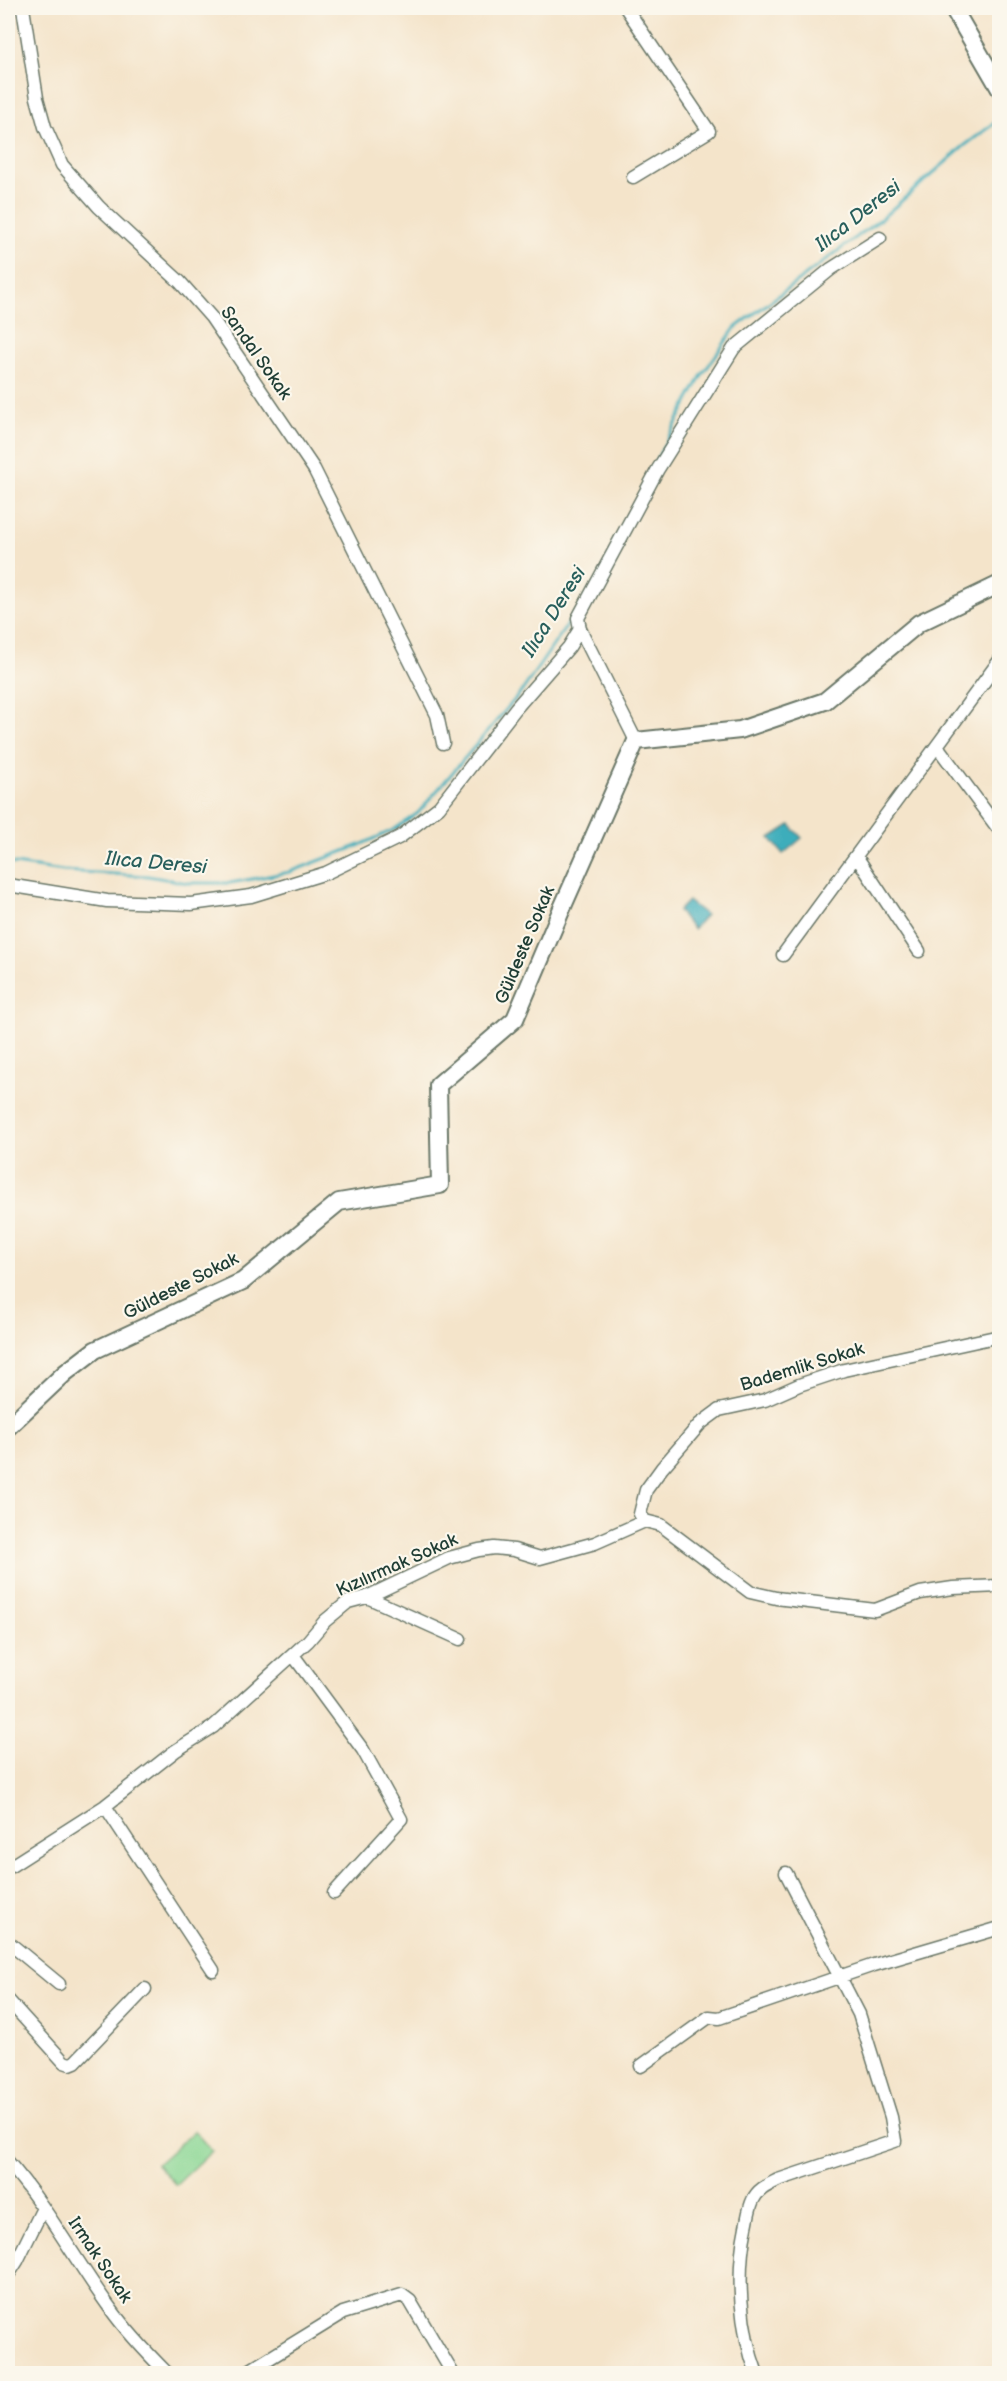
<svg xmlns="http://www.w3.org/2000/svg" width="1007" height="2381" viewBox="0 0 1007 2381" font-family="'Balsamiq Sans',sans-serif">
<rect width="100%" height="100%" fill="#fbf7ec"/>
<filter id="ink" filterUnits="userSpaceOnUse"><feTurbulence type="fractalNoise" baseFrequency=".0167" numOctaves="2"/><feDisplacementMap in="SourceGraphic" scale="12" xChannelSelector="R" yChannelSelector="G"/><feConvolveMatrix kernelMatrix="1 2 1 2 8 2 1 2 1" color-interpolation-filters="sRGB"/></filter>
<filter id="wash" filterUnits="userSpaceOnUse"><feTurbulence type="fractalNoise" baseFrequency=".008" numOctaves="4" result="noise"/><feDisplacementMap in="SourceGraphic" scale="24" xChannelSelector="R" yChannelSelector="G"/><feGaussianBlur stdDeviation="1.35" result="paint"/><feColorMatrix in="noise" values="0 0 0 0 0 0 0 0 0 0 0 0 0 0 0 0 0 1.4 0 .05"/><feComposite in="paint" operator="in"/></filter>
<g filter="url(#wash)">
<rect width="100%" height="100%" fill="#f4e4ca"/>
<!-- green -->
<path fill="#89d693" stroke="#548a64" stroke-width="1.5" d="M194,2131L212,2151L176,2185L157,2164Z"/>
<!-- water -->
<path fill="#3eadbb" stroke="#2e7578" stroke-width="1.5" d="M790,825L802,838L783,854L770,838Z
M688,901L706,915L693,929L678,911Z"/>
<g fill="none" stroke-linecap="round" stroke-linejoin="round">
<!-- stream -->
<path stroke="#3eadbb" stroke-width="3" d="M656,461L702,375L735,328L882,218L964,146L996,122
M8,863L63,871L148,876L188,883H230L290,872L360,845L395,829L418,813L522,691L574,615"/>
</g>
</g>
<g filter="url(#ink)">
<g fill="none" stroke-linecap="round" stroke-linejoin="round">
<!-- street casing -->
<g stroke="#6a7768" stroke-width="15">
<path id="street" d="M23,8L37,98L45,127L62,165L99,207L180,282L211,317L314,469L437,715L443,743
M626,8L709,131L633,177
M580,629L636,741
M937,746L997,827
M856,856L919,951
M8,885L107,901L191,904L251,896L326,873L400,837L439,807L516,708L569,647L580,629L578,618L658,469L734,348L831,269L880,238
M783,955L1000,660
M645,1521L640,1514L646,1490L662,1468L700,1424L719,1410L765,1400L799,1385L844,1370L1000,1336
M367,1597L460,1639
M293,1655L363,1750L401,1819L334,1893
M105,1806L213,1970
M8,1868L105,1806L175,1751L213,1727L308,1641L325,1621L348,1602L367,1597L449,1558L479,1550L494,1548L514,1550L540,1558L595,1543L645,1521L661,1525L750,1592L776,1598L875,1610L920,1593L953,1588L1000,1586
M8,1942L59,1984
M8,2000L64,2062L70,2064L75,2062L145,1989
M641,2066L709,2017L719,2018L874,1965L1000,1928
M8,2162C47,2207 75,2260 110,2308C127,2332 147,2353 168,2374
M8,2275L17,2261L43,2208
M244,2374L343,2313L402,2295L410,2301L453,2374
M757,2374C740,2329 736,2274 746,2227C748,2218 749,2208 753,2200C758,2189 768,2185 778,2180L895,2141L891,2117L859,2014L786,1873"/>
</g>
<!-- secondary casing -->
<g stroke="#6a7768" stroke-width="20">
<path id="secondary" d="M953,8L1000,89
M8,1427L65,1373L95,1350L243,1281L339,1202L440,1185L438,1085L515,1019L563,906L636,741L740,730L825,701L919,623L1000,584"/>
</g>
<!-- street -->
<use href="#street" stroke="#fff" stroke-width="12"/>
<!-- secondary -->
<use href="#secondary" stroke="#fff" stroke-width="16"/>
</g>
</g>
<g text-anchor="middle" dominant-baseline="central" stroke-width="4.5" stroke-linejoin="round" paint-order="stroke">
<!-- street labels -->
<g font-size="18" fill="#1f3d34" stroke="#fbf7ec">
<text transform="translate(256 353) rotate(55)">Sandal Sokak</text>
<text transform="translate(525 945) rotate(-67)">Güldeste Sokak</text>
<text transform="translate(181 1286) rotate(-27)">Güldeste Sokak</text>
<text transform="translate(802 1367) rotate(-17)">Bademlik Sokak</text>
<text transform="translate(397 1565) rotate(-24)">Kızılırmak Sokak</text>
<text transform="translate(100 2260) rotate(56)">Irmak Sokak</text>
</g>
<!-- water labels -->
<g font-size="20" font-style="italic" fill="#285f5c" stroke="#fbf7ec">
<text transform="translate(858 216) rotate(-38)">Ilıca Deresi</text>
<text transform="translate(554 612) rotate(-58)">Ilıca Deresi</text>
<text transform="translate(156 863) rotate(5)">Ilıca Deresi</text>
</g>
</g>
<!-- margin -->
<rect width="1007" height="2381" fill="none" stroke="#fbf7ec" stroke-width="30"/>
</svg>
